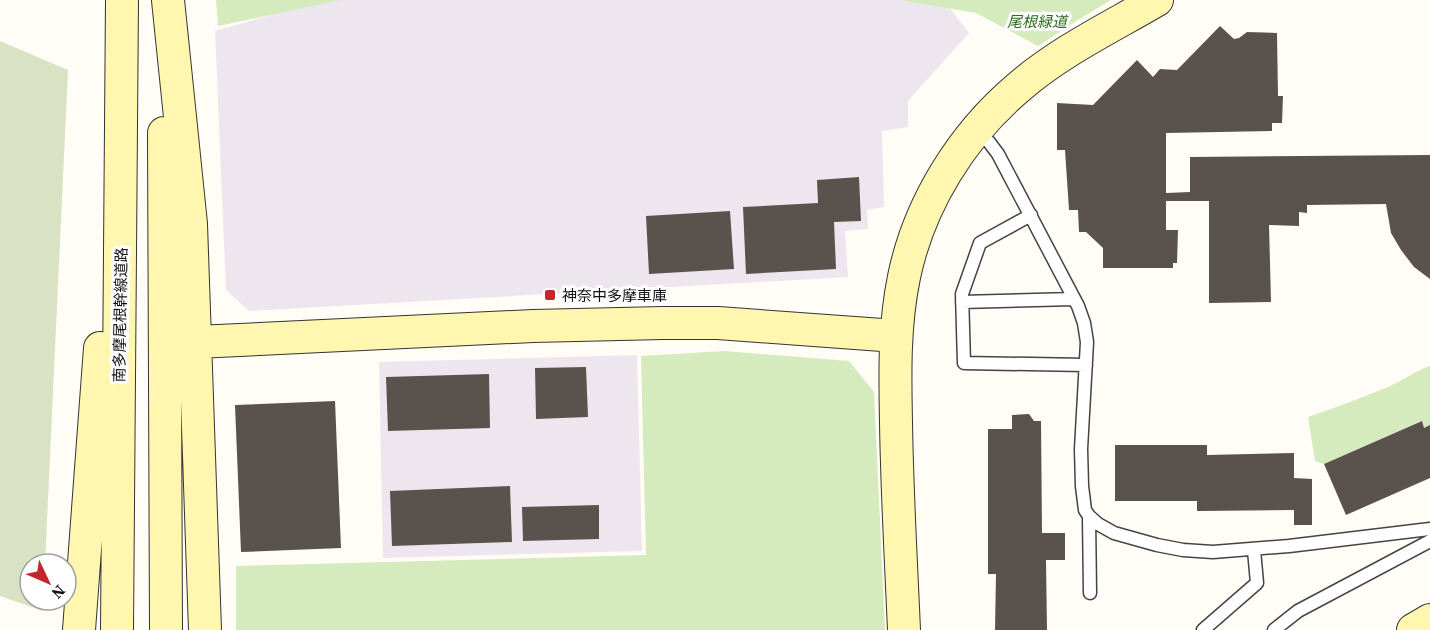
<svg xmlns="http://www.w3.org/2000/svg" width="1430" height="630" viewBox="0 0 1430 630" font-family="'Source Serif 4','Noto Sans JP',serif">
<rect width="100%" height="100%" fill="#fffdf5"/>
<!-- industrial -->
<path fill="#eee6ef" d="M323,0H940L944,1L969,33L908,101V127L882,131L884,207L867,210L868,229L845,231L848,277L249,311L226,290L215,31Z
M637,355L642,551L383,558L379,362Z"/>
<!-- green -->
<path fill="#d5ebbd" d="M216,0H341L218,26Z
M900,0H1111L1078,20L1038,46L976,13Z
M724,351L849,361L874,392L885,630H236V566L646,555L641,356Z
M1430,366V425L1424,428L1421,421L1324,464L1315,461L1308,417C1335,408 1361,398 1388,387C1402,381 1415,371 1430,366Z"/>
<!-- cemetery -->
<path fill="#d9e3c4" d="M0,41L68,70L45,564H30V600H43V611L0,596Z"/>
<!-- building -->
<path fill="#5a524d" d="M1220,26L1234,39L1239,38L1247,32L1277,33L1278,96H1283L1282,123H1272V131L1166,133V193L1190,192V157L1430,155V279L1414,267L1401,250L1391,233L1386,204L1307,205V213L1299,212V226L1269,225L1271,302L1209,303V201H1166V230H1178L1177,263H1173V268H1103V248L1086,232H1079L1078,210H1069L1065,150H1057V103L1093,105L1137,60L1153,77L1160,69L1177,70Z
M859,177L861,221L834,222L836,269L746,274L743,207L818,203L817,180Z
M730,211L734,269L649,274L646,216Z
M586,367L588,417L536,419L535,368Z
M489,374L490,428L388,431L386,377Z
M335,401L341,548L241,552L235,405Z
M1029,414L1034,421H1041L1042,533H1065V560H1046L1047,630H995L996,574H988V429H1012V415Z
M1422,421L1424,428L1430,425V478L1346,515L1324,464Z
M1115,445H1207V455L1294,453V478L1312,479V525H1294V510L1197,511V501H1115Z
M510,486L512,542L392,546L390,491Z
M599,505V539L523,541L522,507Z"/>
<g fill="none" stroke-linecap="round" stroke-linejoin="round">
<!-- lane casing -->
<g stroke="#444" stroke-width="15">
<path id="lane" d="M976,131L989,142L998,154L1078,306L1084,323L1087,342L1081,449L1082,486L1085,510L1089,516L1098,524L1114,533L1157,545L1183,550L1213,552L1289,546L1430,529
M1031,215L980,243L962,294L964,363L1086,365
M962,302L1074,299
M1089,516L1090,593
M1203,630L1257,583L1254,550
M1274,630L1298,611L1430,541"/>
</g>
<!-- secondary casing -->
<g stroke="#333" stroke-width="34">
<path id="secondary" d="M168,0L191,224L205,630
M164,133L166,630
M196,342L533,326L663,323H718L896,336
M79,630L100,348
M117,630L122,0
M904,630C901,561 897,491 896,422C895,374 894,325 904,277C919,204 962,135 1019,87C1059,52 1111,27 1157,0
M1413,630L1430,620"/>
</g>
<!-- lane -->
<use href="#lane" stroke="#fff" stroke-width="12"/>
<!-- secondary -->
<use href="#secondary" stroke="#fff6b0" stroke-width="32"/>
</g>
<!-- markers -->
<rect fill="#c4262e" stroke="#fff" stroke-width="2" x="544" y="289" width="12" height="12" rx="3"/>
<g text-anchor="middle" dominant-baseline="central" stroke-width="6" stroke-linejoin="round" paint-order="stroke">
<!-- park labels -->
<g font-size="15" font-style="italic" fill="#2f6b1f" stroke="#fff">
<text x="1037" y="21">尾根緑道</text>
</g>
<!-- poi labels -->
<g font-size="15" fill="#111" stroke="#fff" text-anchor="start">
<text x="562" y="295">神奈中多摩車庫</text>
</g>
<!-- street labels -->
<g font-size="15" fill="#111" stroke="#fff">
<text transform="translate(120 315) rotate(-89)">南多摩尾根幹線道路</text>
</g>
</g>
<!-- north arrow -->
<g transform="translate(48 582) rotate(134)"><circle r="28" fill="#ffffff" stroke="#a0a0a0" stroke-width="1.5"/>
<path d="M0-4.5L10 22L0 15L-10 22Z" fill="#c4262e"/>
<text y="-9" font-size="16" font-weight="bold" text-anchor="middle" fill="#111111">N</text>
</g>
</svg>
